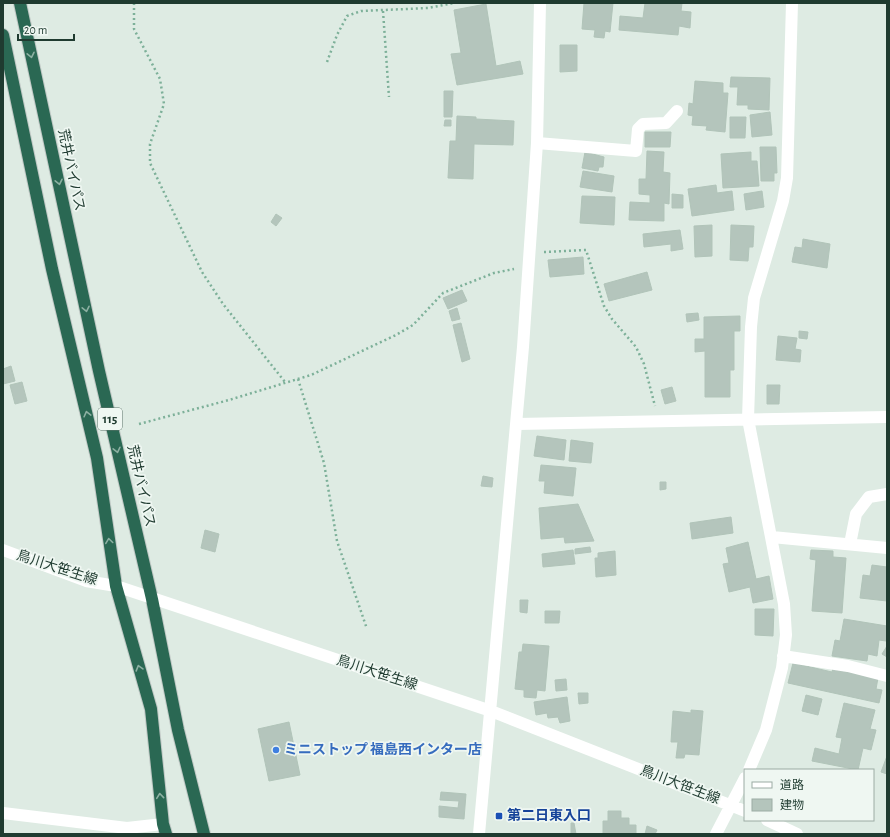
<svg xmlns="http://www.w3.org/2000/svg" width="890" height="837" viewBox="0 0 890 837" font-family="'Alegreya Sans','Noto Sans JP',sans-serif">
<rect width="100%" height="100%" fill="#deebe3"/>
<!-- building -->
<path fill="#b4c5bc" stroke="#b1c4b9" d="M584,3H613L610,32L605,31L604,38L594,37L595,30L582,29Z
M645,3H682L681,11L691,12L690,28L679,26L678,35L619,30L620,16L643,18Z
M486,4L496,66L520,61L523,74L457,85L451,54L461,53L454,10Z
M560,45H577V71L560,72Z
M731,77L770,78L769,110L748,109V105H737L738,87H730Z
M695,81L723,83V93H728L725,132L706,130L707,126L692,125L693,116L688,115L689,103L693,104Z
M444,91H453L452,117H444Z
M770,112L772,135L752,137L750,115Z
M457,116L476,117V119L514,121L513,145L474,144L473,179L448,178L450,141H456Z
M730,117H746L745,138H730Z
M445,120H451V126H444Z
M645,132H671L670,147H645Z
M760,147H776L777,173H774V181H761Z
M647,151L664,152L663,172L670,173L669,204L664,203V221L629,220L630,202L650,203V195L639,194V179H646Z
M585,152L604,157L603,167H599L598,171L582,168Z
M751,152V161H757L759,186L723,188L721,154Z
M583,171L614,176L612,192L580,187Z
M716,185L717,193L732,191L734,210L692,216L688,189Z
M762,191L764,207L746,210L744,194Z
M672,194L683,195V208H672Z
M582,196L615,197L614,225L580,223Z
M276,214L282,218L276,226L271,222Z
M712,225V256L695,257L694,226Z
M731,225L754,226L753,247H749L748,261L730,260Z
M680,230L683,249L671,251V244L644,247L643,234Z
M803,239L830,244L827,268L792,262L795,247L802,248Z
M583,257L584,274L550,277L548,260Z
M647,272L652,290L609,301L604,284Z
M462,290L467,301L448,309L443,298Z
M457,308L460,319L452,321L449,311Z
M698,313L699,320L687,322L686,314Z
M740,316V331H734V370H730V397H705V351L695,352V339H704V317Z
M461,323L470,359L462,362L453,325Z
M799,331L808,332L807,339L799,338Z
M778,336L797,338L795,349L801,350L800,362L776,360Z
M11,366L15,381L3,384V369Z
M22,382L27,401L15,404L10,385Z
M767,385H780L779,404H767Z
M672,387L676,401L665,404L661,390Z
M537,436L566,440L564,460L534,456Z
M571,440L593,443L591,463L569,461Z
M541,465L576,468L573,496L544,493L545,481H539Z
M483,476L493,478L492,487L481,486Z
M660,482H666V489L660,490Z
M578,504L594,541L565,543L564,537L541,539L539,508Z
M731,517L733,533L692,539L690,523Z
M205,530L219,534L215,552L201,548Z
M748,542L756,579L769,576L773,599L753,603L750,587L729,592L723,564L729,563L726,548Z
M590,547L591,552L575,554V549Z
M573,550L575,564L543,567L542,554Z
M811,550L833,551V557L846,558L842,613L812,611L816,560L810,559Z
M615,551L616,575L596,577L595,558H598V553Z
M872,565L887,567V601L860,598L863,575L870,576Z
M520,600H528L527,613L520,612Z
M755,609H774L773,636L755,635Z
M545,611H560L559,623H545Z
M844,619L887,626L886,641L879,640L877,656L868,654L867,661L832,656L835,640L840,641Z
M523,644L549,646L545,691L537,690L536,698L524,697V690L515,689L519,652H522Z
M887,646V657L882,654Z
M793,663L832,672L833,668L878,678L876,689L882,690L879,703L788,683Z
M566,679L567,690L556,691L555,680Z
M578,693H588V703L579,704Z
M806,695L822,699L818,715L802,711Z
M567,697L570,721L560,723L558,717L548,718L547,713L536,715L534,702Z
M844,703L875,710L870,729L876,730L871,750L863,748L858,770L812,761L815,748L839,754L842,738L836,737Z
M691,710L703,711L699,755L685,754L684,758H676L678,742H671L673,711L691,713Z
M289,722L300,775L269,781L258,729Z
M887,756V774L881,772Z
M441,792L466,794L464,819L439,817V806L458,808L459,801L440,800Z
M608,811H621V818H629V825H636V834H603V821H608Z
M571,823H574L576,834H571Z
M647,826L657,830L655,834H645Z"/>
<g fill="none" stroke-linecap="round" stroke-linejoin="round">
<!-- highway casing -->
<g stroke="#c0c8c5" stroke-width="14">
<path id="highway" d="M20,3L99,371L152,599L178,730L204,834
M3,35L52,269L97,458L116,586L151,709L163,824L166,834"/>
</g>
<!-- path -->
<path stroke="#7db099" stroke-width="2.5" stroke-dasharray="2 3" stroke-linecap="butt" d="M134,3V29L160,79L164,104L150,144V163L202,272L223,304L285,382
M383,11L389,97
M327,62L337,35L347,16L361,11L428,8L454,3
M544,252L586,250L604,306L612,319L636,347L644,364L655,406
M298,379L324,463L337,541L367,629
M139,424L229,400L311,375L396,335L413,325L443,293L494,273L514,269"/>
<!-- minor -->
<path stroke="#fff" stroke-width="12" d="M537,143L636,151L638,129L643,124L666,123L677,111
M517,424L887,417
M772,537L887,548
M850,544L856,514L869,497L887,494
M3,550L86,581L116,586L491,711L745,811
M783,656L848,666L887,676
M749,770L766,730L782,668L786,635L784,604L748,419L751,327L754,298L783,201L787,178L792,3
M3,813L127,828L163,824
M767,820L797,834
M479,834L523,347L537,143L540,3
M716,834L745,778"/>
<!-- highway -->
<use href="#highway" stroke="#2a6853" stroke-width="12"/>
</g>
<!-- one-way arrows -->
<defs><path id="oneway-chevron" d="M-2-3.5L2.5 0L-2 3.5" fill="none" stroke-width="1.6" stroke-linecap="round" stroke-linejoin="round"/></defs>
<g stroke="#8cb0a2">
<use href="#oneway-chevron" transform="translate(31 55) rotate(78)"/>
<use href="#oneway-chevron" transform="translate(59 182) rotate(78)"/>
<use href="#oneway-chevron" transform="translate(86 309) rotate(78)"/>
<use href="#oneway-chevron" transform="translate(87 414) rotate(-104)"/>
<use href="#oneway-chevron" transform="translate(117 450) rotate(77)"/>
<use href="#oneway-chevron" transform="translate(109 541) rotate(-98)"/>
<use href="#oneway-chevron" transform="translate(139 668) rotate(-106)"/>
<use href="#oneway-chevron" transform="translate(160 796) rotate(-96)"/>
</g>
<!-- markers -->
<circle fill="#3f7fe0" stroke="#eff7f2" stroke-width="1.5" cx="276" cy="750" r="4"/>
<rect fill="#1a4fb4" stroke="#eff7f2" stroke-width="1.5" x="495" y="812" width="8" height="8" rx="2"/>
<g text-anchor="middle" dominant-baseline="central" stroke-width="3.5" stroke-linejoin="round" paint-order="stroke">
<!-- shield labels -->
<rect fill="#eff7f2" stroke="#5d736a" stroke-width="1" x="98" y="408" width="24" height="22" rx="3"/>
<g font-size="13" font-weight="bold" fill="#1f3b30">
<text x="110" y="419">115</text>
</g>
<!-- street labels -->
<g font-size="14" fill="#1f3b30" stroke="#eff7f2">
<text transform="translate(71 170) rotate(78)">荒井バイパス</text>
<text transform="translate(141 486) rotate(77)">荒井バイパス</text>
<text transform="translate(57 568) rotate(18)">鳥川大笹生線</text>
<text transform="translate(377 673) rotate(18)">鳥川大笹生線</text>
<text transform="translate(680 785) rotate(21)">鳥川大笹生線</text>
</g>
<!-- shop labels -->
<g font-size="14" font-weight="bold" fill="#366cbe" stroke="#eff7f2" text-anchor="start">
<text x="284" y="750">ミニストップ 福島西インター店</text>
</g>
<!-- transit labels -->
<g font-size="14" font-weight="bold" fill="#164399" stroke="#eff7f2" text-anchor="start">
<text x="507" y="816">第二日東入口</text>
</g>
</g>
<!-- border -->
<rect width="890" height="837" fill="none" stroke="#1f3b30" stroke-width="8"/>
<!-- legend -->
<rect x="744" y="769" width="130" height="52" fill="#eff7f2" stroke="#9caca4"/>
<rect x="752" y="782" width="20" height="6" fill="#ffffff" stroke="#9caca4"/>
<text x="780" y="789" font-size="12" fill="#1f3b30">道路</text>
<rect x="752" y="799" width="20" height="12" fill="#b4c5bc" stroke="#9caca4"/>
<text x="780" y="809" font-size="12" fill="#1f3b30">建物</text>
<!-- scale -->
<path d="M18 34v6h56v-6" fill="none" stroke="#1f3b30" stroke-width="2"/>
<text x="24" y="34" font-size="12" fill="#1f3b30" stroke="#eff7f2" stroke-width="3" paint-order="stroke">20 m</text>
</svg>
